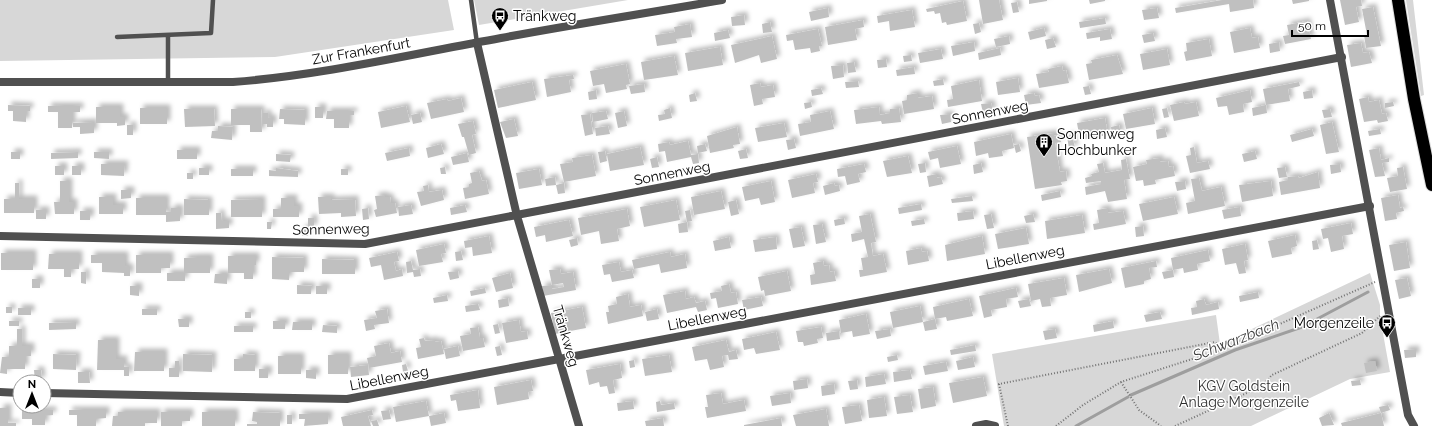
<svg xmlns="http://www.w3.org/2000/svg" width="1432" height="426" viewBox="0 0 1432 426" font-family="Raleway,sans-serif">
<defs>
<filter id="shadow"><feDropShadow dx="3.5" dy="-3.5" stdDeviation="2" flood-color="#0004"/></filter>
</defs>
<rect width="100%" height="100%" fill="#fff"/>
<!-- green -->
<path fill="#d7d7d7" d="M0,0H448L454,30L275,57L0,61Z
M474,0H628L479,25Z
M1406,0H1413L1424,95L1421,96Z
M1370,273L1380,305V317L1390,372L1350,379L1251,426H1004L992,354L1216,315L1220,344Z"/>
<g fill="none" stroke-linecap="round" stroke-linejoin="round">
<!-- stream -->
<path stroke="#9e9e9e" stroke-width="3" d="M1131,395L1235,350L1302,327L1368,292
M1076,426L1128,397"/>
</g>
<!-- building -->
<path fill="#c0c0c0" filter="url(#shadow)" d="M979,0H999L1003,20L983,24Z
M1029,0H1047V1L1029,4Z
M1089,0H1105V1L1090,4Z
M1222,0H1253L1254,8L1230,12L1229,4L1176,13L1175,8Z
M1292,0H1309V1L1293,4Z
M1340,0H1361L1362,6L1356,7L1359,22L1345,25Z
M963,1L967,21L947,25L946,22L942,23L940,13L935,14L934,11L927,12L926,9Z
M1017,2L1019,12L1013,13L1011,3Z
M1373,7L1381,46L1366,48L1364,35H1367L1362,9Z
M828,8L829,17L811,21L809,12Z
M1157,8L1159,18L1144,20L1142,10Z
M912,10L915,27L890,31L889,21L878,23L877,16Z
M744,15L745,25L732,26L731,17Z
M1105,18L1106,24L1080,28L1079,22Z
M863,20L864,27L855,29L857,40L828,45L825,27Z
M1307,21L1311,39L1285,44L1283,36L1289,35L1287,25Z
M770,22L772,32L763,33L762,24Z
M979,23L981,32L975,34L973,24Z
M690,24L692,37L676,39L677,43L657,46L655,35L675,32L674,27Z
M1044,28L1046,36L1030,40L1028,32Z
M1250,28L1252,38L1258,37L1260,48L1234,53L1230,32Z
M818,29L822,46H819L820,51L811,53L810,48L795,50L793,40L787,41L786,35Z
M1110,29L1112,39L1100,41V37L1087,39L1086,33Z
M728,30L730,38L715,41L714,33Z
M1153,33L1155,41L1144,43L1142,35Z
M772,36L777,59L761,63L759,55L735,63L731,45Z
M1009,36L1010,44L996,47L994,39Z
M1053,38L1056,47L1047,49L1045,40Z
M1209,39L1212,56L1186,61L1184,52L1187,51L1186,43Z
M974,42L975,51L953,56L951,46Z
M1279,42L1280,51L1270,53L1269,44Z
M1361,43L1363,53L1369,52L1372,63L1351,67L1347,45Z
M720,47L723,65L688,71L685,53Z
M1000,48L1001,55L979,60L978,53Z
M941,49L943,59L920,63L918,53Z
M1167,49L1170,65L1143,70L1140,54Z
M911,55L912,61L904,62L903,56Z
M1117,55L1123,74L1089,80L1086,64L1092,63L1091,60Z
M674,56L678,75L644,80L641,62Z
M886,59L887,67L878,68L877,60Z
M854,62L856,72L848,73L847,63Z
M626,64L630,84L626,85L627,89L606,93L604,84L593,86L590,71Z
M843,65L844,77L833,79L831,66Z
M1062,66L1063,71L1066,70L1069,83L1039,88L1036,74L1049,72L1048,69Z
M914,67L915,74L897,76L896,70Z
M573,75L574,79L569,80L571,92L547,97L544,79Z
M1018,78L1020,92L998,95L996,82Z
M943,79L944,85L934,86L933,81Z
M979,80L982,101L948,107L947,100L953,99L951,86Z
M858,81L859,87L846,88L845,82Z
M532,82L536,100L498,108L494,90Z
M1299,82L1300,86L1288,89L1290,101L1266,105L1263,89Z
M760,83L761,87L773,85L775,97L762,99L763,104L754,106L750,85Z
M644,84L645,92L631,94L629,86Z
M1089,86L1091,94L1085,95L1083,87Z
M821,88L823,94L812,96L811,90Z
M596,90L597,99L589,100L588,92Z
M1250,90L1252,102L1243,104L1244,112L1229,115L1227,106L1218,107L1216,98Z
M1312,90L1313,98L1304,99L1303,92Z
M695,93L697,101L690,102L689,95Z
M918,93V98L932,96L934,109L904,114L902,101L907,100V95Z
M1034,93L1035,96L1039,95L1041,103L1026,105L1024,95Z
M1368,97L1369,102L1379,100L1382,114L1386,113L1388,121L1378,123L1377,120L1364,122L1359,99Z
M461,98L464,112L431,119L427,103L447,99L448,101Z
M811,102L812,107L805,109L804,103Z
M1184,102L1185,104L1196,102L1199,116L1174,121L1170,105Z
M1393,102L1394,106L1385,108V103Z
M991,103L993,111L983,113L981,104Z
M8,105L30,106V111H26V122L13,121V111H8Z
M1266,105L1267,113L1253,116L1252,108Z
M48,106H80V112H72V128H58V112H48Z
M406,106L410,122L381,128L378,112Z
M96,107H120V117H125V125L117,126V123H96Z
M315,107H323V118H315Z
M879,107L880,115L890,113V109L899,108L901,122L882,124L881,121L856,124L854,110Z
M140,108H167V124H140Z
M670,108L672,118L659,121L658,115L665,114L664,110Z
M1152,108L1155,124L1126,129L1123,114Z
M1167,108L1169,117L1164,118L1162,109Z
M184,109H214L215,126L185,127Z
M231,109H261L262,132H250V125H231Z
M280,109L305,110V125L284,124V119H279Z
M1330,109L1332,117L1324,118L1322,110Z
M327,111H354V115H349V128H334V119H326Z
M606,111L608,119L593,122L592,113Z
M624,111L627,126L618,128L615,113Z
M830,111L834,129L800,136L798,124L811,122L810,115Z
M263,113H268V118H273V127H267V124H263Z
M420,113L422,122L413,124L411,115Z
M590,114L593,134L585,136L581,115Z
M950,114L951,122L942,124L940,115Z
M1105,118L1108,135L1080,140L1077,123Z
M514,119L518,136L506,138L500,122Z
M473,121L476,134L472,135L476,153L469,155L464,137H462L458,124Z
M94,122V133L80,134V127H73V123Z
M1332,122L1339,152L1326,154L1320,125Z
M784,123L787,137L758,142L755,128Z
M127,125H133V135H127Z
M1119,125L1121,134L1112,136L1111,127Z
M218,126L233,127L232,140L211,138L212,131H218Z
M608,126L610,134L596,136L595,128Z
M737,127L740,144L733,145L734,148L710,153L707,136Z
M1165,128L1167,137L1157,139L1156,130Z
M1312,129L1314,136L1292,142L1290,135Z
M1380,129L1381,134L1369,136L1368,131Z
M1054,133V136L1060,135L1061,142L1055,143L1060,172L1066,171L1067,181L1061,182L1062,185L1035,189L1027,137Z
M1011,134L1014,148L1002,151L1003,156L989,158L988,153L976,156L974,142Z
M1072,135L1075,148L1069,149L1067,136Z
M794,139L796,148L788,150L786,140Z
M688,141L691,155L698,154L699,163L693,164L691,157L667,162L665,151L659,152L658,144L669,142L670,145Z
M441,144L444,154L428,158L426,148Z
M705,144L707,151L698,153L697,146Z
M1019,144L1021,151L1016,153L1014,145Z
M957,146L961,164L940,168L938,158L930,160L928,152Z
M640,147L644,165L610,171L607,154Z
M1194,147L1197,163L1208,161L1210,169L1190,173L1186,156L1191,155L1190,148Z
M409,148L410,156L387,161L385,153Z
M1379,148L1381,160L1389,158V162L1382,163L1385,176L1375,177L1369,150Z
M746,149L748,158L740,159L738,151Z
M177,150H197V159H177Z
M605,151L607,161L600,163L598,152Z
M1255,151L1257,159L1244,162L1242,154Z
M11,152H20V159H11Z
M78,152V158L51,159V153Z
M94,152H109V159L94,158Z
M467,153L469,162L453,165L451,157Z
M276,154L291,155L290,162L276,161Z
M592,155L596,176L564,182L560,164L573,162L572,158Z
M908,156L912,173L887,177L883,161Z
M657,157L659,167L652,168L650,159Z
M1160,158V162L1168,161L1169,167L1173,166L1175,176L1155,180L1156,184L1144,186L1143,180L1136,181L1133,167L1147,164L1146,160Z
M1126,159L1130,179L1124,180L1127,199L1108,202L1105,191L1086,195L1085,187L1101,184V181L1086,183L1085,178L1092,176L1091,174L1099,172L1097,164L1103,163L1105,173L1122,170L1121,160Z
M925,163L926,172L920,173L918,164Z
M981,163L983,172L974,174L973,165Z
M101,164H125L124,176L101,175Z
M864,164L866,172L858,174L860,182L847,185L845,176L838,177L837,169Z
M1340,164L1341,172L1331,174L1330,165Z
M55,166H64V175H55Z
M72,166H81V175H72Z
M445,167L446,174H441L440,168Z
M1285,167L1287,177L1279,178L1277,168Z
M1403,167L1407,189L1390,192L1387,178L1398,176L1397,168Z
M199,168H209V175H199Z
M276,168L298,171V177L269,176V170L276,171Z
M231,169H253V176H231Z
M341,169H348V175H341Z
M539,169L542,185L519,189L516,173Z
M479,171L482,181L486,180L489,194L465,199L463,188L469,187V184L472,183L470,173Z
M1318,172L1320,188L1281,195L1279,182L1288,180V177L1298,176L1299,178Z
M187,173H193V179H187Z
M816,174L818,182L813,183L815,193L792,198L788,180Z
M937,174V178L941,177L943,184L929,187L927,176Z
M555,177L556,185L546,186L545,179Z
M1199,178L1202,191L1221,187L1225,206L1188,214L1186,203L1195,201L1191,179Z
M60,181H69V202H74V214H55L54,202H60Z
M771,181L775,202L761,205L759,198L745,201L742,187Z
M1185,181L1186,189L1177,191L1175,182Z
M1271,181L1273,196L1242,202L1239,185Z
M15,183H19V199H34V213H4V199H15Z
M564,183L565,193L558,194L556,185Z
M834,183L835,186L839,185L840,191L825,195L823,186Z
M428,185L429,192L442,190L444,200L421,206L417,192L424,191L423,186Z
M121,190H131V198L121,199Z
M721,191L725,209L694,215L691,197Z
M1060,191L1061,197L1042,201L1041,195Z
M385,195V197H390L391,203H395L397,213L376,217L374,210L377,209L375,196Z
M1398,195L1400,208L1403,207L1404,211L1396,213L1397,219L1385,221L1381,198Z
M972,196L973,201L952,203L951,199Z
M99,197H113V205H123V214H99Z
M318,197H331V200L355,199L356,216L341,217V213L319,214Z
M1174,197L1178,214L1143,221L1139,204Z
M136,198H166V212H171V208H180V221L166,222V215H136Z
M281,198H294V206H299V217H273V209H281Z
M184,199L209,200V215H184Z
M262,199V217H231V200Z
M676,200L680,220L644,227L640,207Z
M736,200L739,214L731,216L728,202Z
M921,204L922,210L899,214L898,208Z
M411,205L413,214L399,216L398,207Z
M465,205L467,212L451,215L450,208Z
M1240,207L1241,216L1224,219L1222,210Z
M368,208L369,219L363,220L362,209Z
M1108,208V213L1123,211L1126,224L1094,230L1093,224L1099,223L1097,210Z
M627,209L630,226L617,229L619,241L601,244L599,231L581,235L578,218Z
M36,210H46V219H36Z
M690,210L692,221L687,222L685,211Z
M80,211H91L90,220H80Z
M973,211L974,219L958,221L957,213Z
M216,213H221L222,221H229V228L216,229Z
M870,214L876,242L871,243L873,256L883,254L887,272L860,277L859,270H863L861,258L868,257L864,239L852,242L851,234L862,232L859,216Z
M991,214L994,228L987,229L984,215Z
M1033,214L1035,222L1026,223L1024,216Z
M1082,215L1085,233L1047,239L1045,221Z
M308,218H314V228H308Z
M844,218L845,224L835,226L834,220Z
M924,219L925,224L912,226L911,221Z
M569,220L573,236L546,242L545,235L536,237L534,227Z
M267,222H272L271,229H267Z
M687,222L688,232L679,233L678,224Z
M1351,223L1353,234L1342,236L1344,249L1331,252L1328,238L1323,239L1321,229Z
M822,224L826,242L816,244L813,225Z
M1143,226L1144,236L1136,237L1135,227Z
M801,227L805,246L793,248L789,229Z
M302,228H308V236H302Z
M1026,228L1029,244L998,249L995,234Z
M1295,235L1297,246L1291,248L1292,254L1272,258L1268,241Z
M489,236L492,253L473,256L472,247L465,248L464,241Z
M982,236L985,254L947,261L945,245Z
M729,237L731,248L715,251L713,241Z
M776,237L777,249L755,252L753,240Z
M577,238L578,245L571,247L569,240Z
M1317,240L1319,249L1313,250L1312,241Z
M1406,242L1410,268L1394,271L1389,245Z
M444,244L446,253L441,254L443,262L419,266L416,250Z
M1245,244L1248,260L1244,261L1246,273L1239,274L1236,263L1225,265L1222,249Z
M921,248L922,252L927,251L929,261L908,265L906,251Z
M1208,250L1210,261L1197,264L1198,270L1184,273L1183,268L1173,270L1171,258Z
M461,251L463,260L456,261L455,252Z
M397,252L399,261L394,262L396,271L402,269L403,276L384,280L381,265L371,267L369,258Z
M670,252L671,257L685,254L687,268L661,273L659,264L634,269L632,260Z
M1,253H33V270H1Z
M49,254H79V269H71V277H64V269H48Z
M91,255H125V267H130V276H124V273L102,272V263H91Z
M136,255H170V268H161V273H136Z
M228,256H256V265H253V279H244V273H228Z
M197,257H210V273H184V258Z
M272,257L304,258V272H290L289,280L272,279Z
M322,259L355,260V274H322Z
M411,261L413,270L420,269L421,276L414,277L413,272L407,273L406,262Z
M823,261L824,266L829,265L830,272L834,271L836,281L811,285L810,275L815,274L813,263Z
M1156,261L1157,267L1149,268L1151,279L1144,281V284L1125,288L1121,268Z
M619,262L621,272L632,270L634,278L612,282L610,274L604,275L602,265Z
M560,269L561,274L573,272L576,290L543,296L542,286L552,285V289L564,287L563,283L552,285L549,270Z
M1109,269L1112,283L1079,292L1076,275Z
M1173,270L1174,277L1164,279L1162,272Z
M458,271L459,278L450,280L448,272Z
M787,271L791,291L765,296L764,290L761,291L758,277Z
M81,272H86V284L81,283Z
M167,273H185V281H167Z
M510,273L513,288L496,292L492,278Z
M215,274H227V284L214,283Z
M1064,278L1067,295L1050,298L1051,306L1042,307L1040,299L1031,301L1028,284Z
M1407,278L1411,296L1399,299L1395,280Z
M32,279H40V288H32Z
M729,284L731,293L736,292L738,304L718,308L716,298L711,299L710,293L722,291L721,286Z
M297,285L312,286L311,294H297Z
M130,286H139V296L130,295Z
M316,286H327V294H316Z
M485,288L486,293L471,296L470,291Z
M1016,288L1018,297L1006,299L1007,307L991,310L992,316L984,318L979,296Z
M685,291L686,299L694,297L696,303L705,301L707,310L698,312L696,307L667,313L663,295Z
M1258,292L1259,298L1240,302L1239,296Z
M628,294L630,307L641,305L643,316L608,324L606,312H609L608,306L617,304L616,297Z
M447,295L448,301L434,303L433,298Z
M761,297L763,306L744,310L742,300Z
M508,298L509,306L499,308L498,300Z
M969,299L973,316L947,321L946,317L935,319L933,307Z
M1029,299L1031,306L1020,308L1018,301Z
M1204,299L1206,305L1218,302L1219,309L1192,315L1191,308L1197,307L1196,301Z
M478,304L480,310L466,312L465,306Z
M920,306L923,322L935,319L937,329L925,331L923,322L893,328L890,312Z
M6,307H12V313H6Z
M582,307L586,328L555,334L551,313Z
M18,308H31V315H18Z
M142,309H157V315H142Z
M387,309L389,323L374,325L375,329L366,331L364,320L377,318L375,311Z
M657,309L659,319L647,321L645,312Z
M245,312H251V318H245Z
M1160,312L1162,319L1146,322L1144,315Z
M866,314L870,334L853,337L852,331L841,333L839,320Z
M178,319H189V327H179Z
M519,320L521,332L527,331L528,339L506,343L502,323Z
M9,321H19V326H9Z
M273,321H286L285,329H273Z
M1113,321L1114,328L1094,332L1093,325Z
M76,322V329L49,330V323Z
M293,322H312V330H292Z
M498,324L500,333L495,334L493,325Z
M323,325L337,326V333L322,332Z
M234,326H253V332H234Z
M478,327L480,338H483L485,347L463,351L460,336L471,334L470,328Z
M821,327L823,338L817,339L818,343L804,346L803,342H798L796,331Z
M17,329H22V346H31V356H25V369H7V374L0,373L2,357H9V346H17Z
M890,329L891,336L877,339L875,331Z
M1055,329L1057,338L1045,340L1043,331Z
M839,331L840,339L827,341L826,333Z
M776,332L780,350L756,354L754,348L744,350L742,339Z
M424,338L425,341L435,340V342L441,341L444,354L418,359L416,348L421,347L419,339Z
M98,340H116V359H124V367H129V376H124V370H97Z
M726,340L729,352L736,350L738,359L729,360L728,355L722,356L724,367L710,370L707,359L695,361L692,347Z
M389,343L391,353L400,351L402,362L369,368L367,358L376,356L374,346Z
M975,345L976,351L951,355L950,350Z
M458,346L460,356L446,359L444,349Z
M500,346L502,355L497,356L495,347Z
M1416,349V357L1405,358L1404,350Z
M135,352H164V371H134Z
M53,354L77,355L76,370L53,369Z
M183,354L213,355L212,372L183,371Z
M243,354L255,355V371H234V359H243Z
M328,355H348V374H328Z
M669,355L672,372L645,376L642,359Z
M897,355L898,360L888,362L887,357Z
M278,356H301V374H278Z
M973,357L975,367L958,370L956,361Z
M634,360L635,367L630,368L629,361Z
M175,361H179V377H169V368H175Z
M1375,361L1377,371L1366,373L1364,363Z
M946,362L948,371L925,375L923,366Z
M406,364L408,371L403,372L402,365Z
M620,364L622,378L613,380L615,393L609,394L607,386L600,387L599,382L589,385L586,370Z
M368,365L369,375L351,377L350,367Z
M259,369H269L268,378H259Z
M34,370H41L42,380L35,381Z
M306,370H316V379L306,378Z
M910,370L912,379L894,382L893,372Z
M78,372H89L90,383H78Z
M884,374L886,384L866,387L865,377Z
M983,377L987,396L953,403L949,383Z
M807,379L808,388L794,390L793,381Z
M531,380L533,391L528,392L529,399L497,405L494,387Z
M857,380L858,389L850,390L848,381Z
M1360,380L1361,385L1352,386L1351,381Z
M834,384L835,394L822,396L821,386Z
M933,387L936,406L921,409L918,389Z
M478,390L480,408L458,411L456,400L451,401L450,395Z
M721,393L723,404L744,400L746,411L707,418L705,407H708L706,395Z
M790,393L791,403L772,406L770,396Z
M910,395L913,412L897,414L894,397Z
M884,397L887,416L869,418L867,400Z
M426,401L429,416L396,422L393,407Z
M633,401L634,409L618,411L617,403Z
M660,401L661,405L674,403L675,409L657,412L656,402Z
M859,405L862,421L845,424L842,407Z
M1388,405L1390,410L1381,413L1379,407Z
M8,407V423H16V426H0V408Z
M826,409L829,426H796L793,415Z
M22,410H53V415L45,416V425H32V419H22Z
M69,410H106V418L96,419V426H77V415H69Z
M372,410L373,415L368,416L371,426H343L341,417Z
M389,410L391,419L383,420L381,411Z
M118,412H157V423H145V426H112L113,416H118Z
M161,412H190V421H182V426H161Z
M202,412H235V426H202Z
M253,412L280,413V426H247V424H257V422L252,421Z
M444,413L446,423L431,426L429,416Z
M1329,413L1334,425L1322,426L1319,418Z
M1381,413L1384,426H1342L1341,423Z
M299,414H329L328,424L304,426L305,419H299Z
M287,415H292V424H287Z
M663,418L664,426H646L645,421Z
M781,418L782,426H744V425Z
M377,420L379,426H373L371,421Z"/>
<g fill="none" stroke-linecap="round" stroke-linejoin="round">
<!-- motorway casing -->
<g stroke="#dbdbdb" stroke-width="14">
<path id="motorway" d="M1398,0L1414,99L1432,185"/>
</g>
<!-- path -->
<path stroke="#727272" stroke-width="2" stroke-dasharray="1 2" stroke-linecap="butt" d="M1121,382L1139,410L1161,426
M1008,426L999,384L1215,342L1223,349
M1056,426L1083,405L1121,382L1223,349L1375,282
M1175,426L1262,386L1272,375L1362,333L1380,316"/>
<!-- service -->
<path stroke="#505050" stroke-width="4.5" d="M471,0L477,43
M168,35V82
M117,37L211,33L213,0"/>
<!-- minor -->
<path stroke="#505050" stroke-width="8" d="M477,43L517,216L579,426
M0,236L365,244L1342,57
M0,392L20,393
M44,393L347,399L1370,206
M976,426L986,424L995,426"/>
<!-- tertiary -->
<path stroke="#505050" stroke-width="8" d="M1330,0L1408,415L1414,426
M0,82H233C324,75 412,54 501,38C575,24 648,13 722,0"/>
<!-- motorway -->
<use href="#motorway" stroke="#000" stroke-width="12"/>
</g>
<!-- icons -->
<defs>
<g id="bus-pin" transform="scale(0.9)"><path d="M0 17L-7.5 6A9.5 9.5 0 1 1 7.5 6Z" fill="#000" stroke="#fff"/><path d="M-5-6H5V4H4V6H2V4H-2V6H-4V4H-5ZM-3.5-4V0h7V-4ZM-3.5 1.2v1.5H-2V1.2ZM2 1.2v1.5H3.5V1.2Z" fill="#fff"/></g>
<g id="building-pin" transform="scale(0.9)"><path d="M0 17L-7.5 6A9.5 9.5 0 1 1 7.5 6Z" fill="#000" stroke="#fff"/><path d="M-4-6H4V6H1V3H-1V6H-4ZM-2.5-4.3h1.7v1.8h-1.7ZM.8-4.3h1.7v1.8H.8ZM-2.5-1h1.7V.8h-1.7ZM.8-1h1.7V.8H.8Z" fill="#fff"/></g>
</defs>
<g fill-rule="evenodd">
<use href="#bus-pin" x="500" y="16"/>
<use href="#building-pin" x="1044" y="142"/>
<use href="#bus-pin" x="1387" y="323"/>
</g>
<g text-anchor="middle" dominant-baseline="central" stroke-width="3" stroke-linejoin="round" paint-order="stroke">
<!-- poi labels -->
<g font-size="14" fill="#000" stroke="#fff" text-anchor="start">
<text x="513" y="16">Tränkweg</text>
<text x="1057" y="134">Sonnenweg<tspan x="1057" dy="16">Hochbunker</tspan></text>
<text x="1374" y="323" text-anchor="end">Morgenzeile</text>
</g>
<!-- street labels -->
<g font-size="14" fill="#000" stroke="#fff">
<text transform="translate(361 51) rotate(-10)">Zur Frankenfurt</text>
<text transform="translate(990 112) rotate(-11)">Sonnenweg</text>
<text transform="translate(672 173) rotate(-11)">Sonnenweg</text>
<text transform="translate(331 229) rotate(-1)">Sonnenweg</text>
<text transform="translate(1025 257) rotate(-11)">Libellenweg</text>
<text transform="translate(707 318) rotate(-11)">Libellenweg</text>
<text transform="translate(566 336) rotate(74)">Tränkweg</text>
<text transform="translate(389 378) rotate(-11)">Libellenweg</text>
</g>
<!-- park labels -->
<g font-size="14" fill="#2e2e2e" stroke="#fff">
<text x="1244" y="386">KGV Goldstein<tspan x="1244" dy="16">Anlage Morgenzeile</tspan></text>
</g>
<!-- water labels -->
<g font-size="15" font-style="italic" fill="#3f3f3f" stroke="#fff">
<text transform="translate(1236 340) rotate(-21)">Schwarzbach</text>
</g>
</g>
<!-- north arrow -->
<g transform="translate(32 394)"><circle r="19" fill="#ffffff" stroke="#999999"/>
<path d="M0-3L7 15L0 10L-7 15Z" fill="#000000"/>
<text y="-6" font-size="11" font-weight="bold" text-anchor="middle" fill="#000000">N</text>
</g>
<!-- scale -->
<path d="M1292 30v6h76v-6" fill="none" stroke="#000000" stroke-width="2"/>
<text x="1298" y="30" font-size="12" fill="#000000" stroke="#ffffff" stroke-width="3" paint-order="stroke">50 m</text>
</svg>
